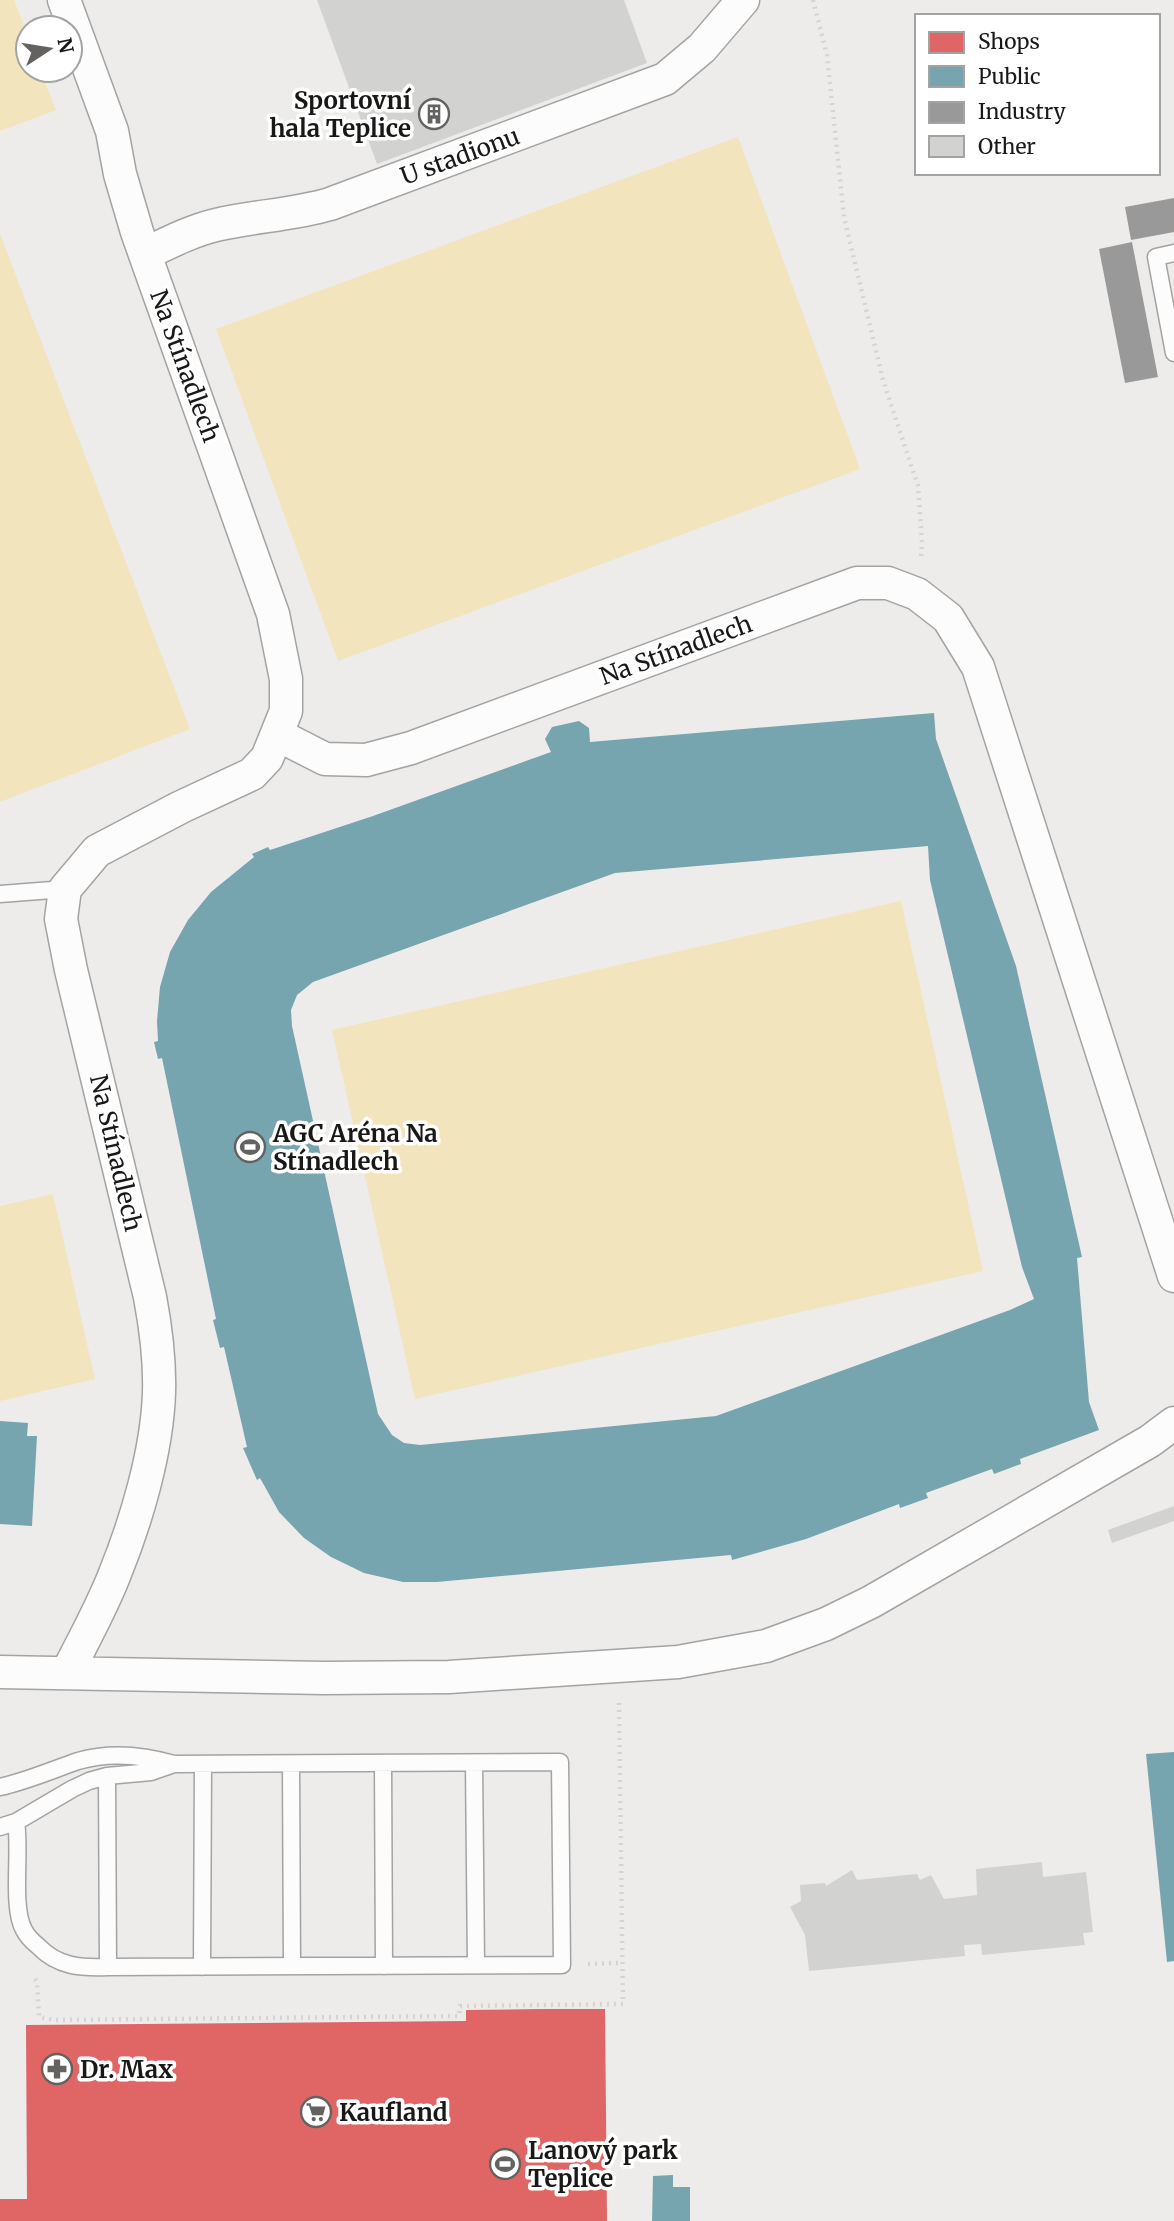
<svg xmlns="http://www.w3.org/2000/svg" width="1174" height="2221" viewBox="0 0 1174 2221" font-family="Merriweather,serif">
<rect width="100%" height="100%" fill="#edecea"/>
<!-- green -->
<path fill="#f2e4bc" d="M0,0H14L28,37V70H40L56,110L0,131Z
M738,137L860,469L338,661L216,329Z
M0,234L190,729L0,802Z
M901,901L983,1271L415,1399L332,1030Z
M53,1194L95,1379L0,1401V1206Z"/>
<!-- shops -->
<path fill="#e06666" d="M539,2009H605L607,2221H0V2199H27L26,2025L466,2021V2010Z"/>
<!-- public -->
<path fill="#76a5af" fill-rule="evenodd" d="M934,713L936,739L1016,966L1082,1257L1077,1258L1089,1402L1099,1430L1020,1459L1021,1464L994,1474L992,1469L926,1493L928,1498L900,1508L899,1504L806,1539L732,1560L731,1555L437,1582H403L364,1573L331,1557L304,1538L279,1512L260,1478L257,1480L243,1448L247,1447L224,1347L220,1348L213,1320L216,1319L162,1058L158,1059L154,1042L158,1041L157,1021L160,987L170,952L188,920L211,892L254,857L252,854L268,847L270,850L373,816L551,752L545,739L552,727L579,721L589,728L590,742ZM928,846L930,880L1022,1267L1034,1299L1010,1310L716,1416L420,1445L404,1443L392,1435L378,1414L292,1026L291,1010L297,995L313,982L615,873Z
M0,1421L28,1423L27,1436H37L32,1526L0,1524Z
M1174,1752V1961L1167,1962L1146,1754Z
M673,2175V2187H690V2221H652L653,2176Z"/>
<!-- industry -->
<path fill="#999" d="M1174,198V232L1131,240L1125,207Z
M1132,242L1158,377L1125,383L1099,249Z"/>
<!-- building -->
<path fill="#d2d2d0" d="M317,0H624L647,63L377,164Z
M1174,1506V1521L1112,1543L1108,1530Z
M1042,1862L1043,1877L1086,1872L1093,1932L1083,1933L1085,1945L982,1955L981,1944L964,1945L965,1956L809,1971L805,1935L790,1907L801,1901L800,1885L825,1883L826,1886L852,1870L857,1880L917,1874L920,1880L931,1875L944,1899L977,1895L976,1869Z"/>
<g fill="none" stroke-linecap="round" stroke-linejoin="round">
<!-- lane casing -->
<g stroke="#a4a3a1" stroke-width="19">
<path id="lane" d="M1174,253L1156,257L1174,353
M0,894L65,889
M383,1763L384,1966
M474,1763L476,1965
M291,1764L292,1966
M0,1787C27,1781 52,1770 78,1761C109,1752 143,1755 174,1764L560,1762L562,1965L108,1967L107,1776
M16,1822L72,1789L89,1781L107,1776L151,1772L174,1764
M0,1827L16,1822C21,1851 11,1907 24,1930C27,1936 33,1942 38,1946C58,1967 81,1968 108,1967
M202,1967L203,1764"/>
</g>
<!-- street casing -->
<g stroke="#a4a3a1" stroke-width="35">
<path id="street" d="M64,0L112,131L120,174L137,232L273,614L286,679V711L267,758L252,774L181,807L97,851L65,889L61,919L71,970L150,1297C156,1329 160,1361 159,1393C157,1452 136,1522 114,1576C101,1609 83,1641 67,1673
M145,254C168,243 191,231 216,225C254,216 293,215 330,204L665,79L702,48L743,0
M278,735L325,759L366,760L411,748L857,583H888L917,594L948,618L978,667L1174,1276
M0,1672L324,1678L449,1677L678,1662L766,1646L826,1624L871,1602L1150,1441L1174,1423"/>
</g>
<!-- path -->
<path stroke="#d4d4d3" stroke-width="4.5" stroke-dasharray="2 5" stroke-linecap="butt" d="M813,0L827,55L844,217L883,380L918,486L922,542L921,558
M588,1964L622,1963
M35,1979L37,1982L39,2017L53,2020L459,2016L460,2006L623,2004L619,1703"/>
<!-- lane -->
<use href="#lane" stroke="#fcfcfc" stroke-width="16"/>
<!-- street -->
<use href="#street" stroke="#fcfcfc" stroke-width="32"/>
</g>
<!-- icons -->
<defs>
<g id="building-ring" transform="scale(1.575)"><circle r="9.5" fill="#fff" stroke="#636261" stroke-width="1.5"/><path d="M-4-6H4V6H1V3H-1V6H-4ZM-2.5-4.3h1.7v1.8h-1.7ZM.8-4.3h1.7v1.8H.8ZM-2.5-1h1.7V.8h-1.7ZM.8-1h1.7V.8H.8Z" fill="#636261"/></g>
<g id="stadium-ring" transform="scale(1.575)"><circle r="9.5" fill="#fff" stroke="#636261" stroke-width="1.5"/><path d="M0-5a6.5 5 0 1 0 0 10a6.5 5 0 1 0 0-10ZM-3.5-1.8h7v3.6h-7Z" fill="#636261"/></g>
<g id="pharmacy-ring" transform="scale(1.575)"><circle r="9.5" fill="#fff" stroke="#636261" stroke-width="1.5"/><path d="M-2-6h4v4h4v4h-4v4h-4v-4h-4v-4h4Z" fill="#636261"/></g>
<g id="supermarket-ring" transform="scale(1.575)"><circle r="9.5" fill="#fff" stroke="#636261" stroke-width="1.5"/><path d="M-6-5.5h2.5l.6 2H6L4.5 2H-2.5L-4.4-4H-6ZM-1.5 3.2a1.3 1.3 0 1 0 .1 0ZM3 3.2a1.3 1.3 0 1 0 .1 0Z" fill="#636261"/></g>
</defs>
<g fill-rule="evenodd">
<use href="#building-ring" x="434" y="114"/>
<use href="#stadium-ring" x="250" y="1147"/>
<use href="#pharmacy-ring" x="57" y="2069"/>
<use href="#supermarket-ring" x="316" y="2112"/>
<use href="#stadium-ring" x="505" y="2164"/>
</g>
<g text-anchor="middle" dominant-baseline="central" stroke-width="7" stroke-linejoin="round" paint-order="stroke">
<!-- poi labels -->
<g font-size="24" font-weight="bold" fill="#181817" stroke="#fff" text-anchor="start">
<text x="411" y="100" text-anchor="end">Sportovní<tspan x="411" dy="28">hala Teplice</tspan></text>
<text x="273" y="1133">AGC Aréna Na<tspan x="273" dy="28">Stínadlech</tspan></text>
<text x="80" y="2069">Dr. Max</text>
<text x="339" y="2112">Kaufland</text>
<text x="528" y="2150">Lanový park<tspan x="528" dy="28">Teplice</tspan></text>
</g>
<!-- street labels -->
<g font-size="24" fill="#181817" stroke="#fff">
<text transform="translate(460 156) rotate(-20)">U stadionu</text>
<text transform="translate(185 366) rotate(70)">Na Stínadlech</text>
<text transform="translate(676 650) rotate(-20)">Na Stínadlech</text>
<text transform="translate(116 1153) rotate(77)">Na Stínadlech</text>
</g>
</g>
<!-- legend -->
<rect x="915" y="14" width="245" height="161" fill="#ffffff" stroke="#a3a3a2" stroke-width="2"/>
<rect x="929" y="32" width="35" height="21" fill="#e06666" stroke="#a3a3a2" stroke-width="2"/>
<text x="978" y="49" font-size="21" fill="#181817">Shops</text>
<rect x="929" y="66" width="35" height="21" fill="#76a5af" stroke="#a3a3a2" stroke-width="2"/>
<text x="978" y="84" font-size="21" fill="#181817">Public</text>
<rect x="929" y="102" width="35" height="21" fill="#999999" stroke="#a3a3a2" stroke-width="2"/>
<text x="978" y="119" font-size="21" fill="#181817">Industry</text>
<rect x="929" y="136" width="35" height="21" fill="#d2d2d0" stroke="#a3a3a2" stroke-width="2"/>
<text x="978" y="154" font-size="21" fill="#181817">Other</text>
<!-- north arrow -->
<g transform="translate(49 49) rotate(78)"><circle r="33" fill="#ffffff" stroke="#a3a3a2" stroke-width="2"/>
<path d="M0-5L12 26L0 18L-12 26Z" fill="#636261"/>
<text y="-10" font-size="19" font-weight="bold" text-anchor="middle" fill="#181817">N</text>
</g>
</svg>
